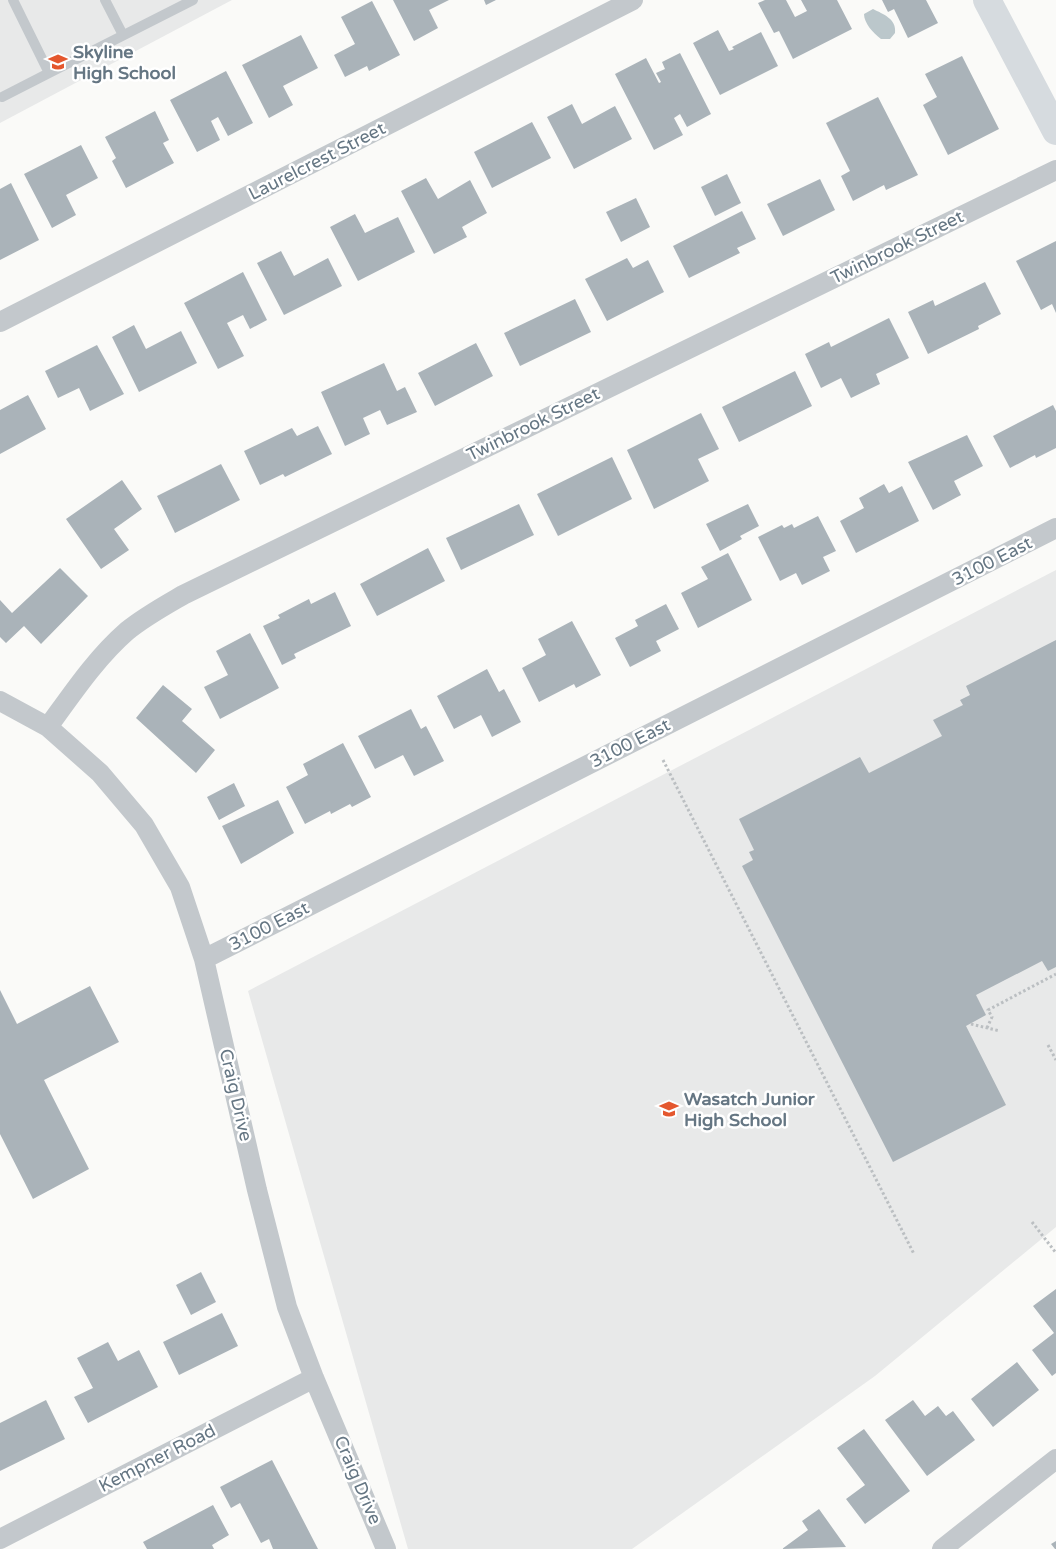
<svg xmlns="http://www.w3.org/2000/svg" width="1056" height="1549" viewBox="0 0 1056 1549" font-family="'Varela Round',sans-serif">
<rect width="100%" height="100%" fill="#fafaf8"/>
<!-- built -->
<path fill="#e8e9e9" d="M0,0H232L0,123Z
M1056,570V1227L875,1376L632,1549H408L248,991Z"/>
<!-- water -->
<path fill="#bbc7cb" d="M873,9C883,14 897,19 895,33L890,39H881C873,33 864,23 864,14Z"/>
<!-- building -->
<path fill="#aab3b9" d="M393,0H449L429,10L438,28L414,41Z
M484,0H496L486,5Z
M765,0H786L795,17L807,11L801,0H837L852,29L793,59L779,31L774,33L758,3Z
M882,0H926L938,23L908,38L894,9L888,12Z
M372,1L400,55L369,71L367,66L345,77L334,55L355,44L341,17Z
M718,30L729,51L734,49L732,47L761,32L778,66L720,95L693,43Z
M301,35L318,68L283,86L293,105L269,118L242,65Z
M680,53L711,114L687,127L680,114L674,118L683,135L654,150L615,74L646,58L659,83L661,82L656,73L665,69L662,62Z
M962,56L999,129L948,155L923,105L937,97L925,74Z
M226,71L253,123L228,136L218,117L211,121L220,140L197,152L170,100Z
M878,97L918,175L886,190L884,185L853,201L841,176L850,171L826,123Z
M572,104L582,124L615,106L632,139L574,169L547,117Z
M155,111L169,140L163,143L174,163L126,188L112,161L116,158L105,137Z
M532,122L551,158L492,188L474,152Z
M81,145L98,178L66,195L76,215L52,228L24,174Z
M727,174L741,203L715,216L701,187Z
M426,178L438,199L470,180L487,213L462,227L467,237L434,254L401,191Z
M820,179L835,210L783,236L767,204Z
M11,183L39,240L0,260V189Z
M636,198L650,227L621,242L606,212Z
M742,211L756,239L737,248L740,253L689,278L673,246Z
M355,214L365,233L398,217L415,252L358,281L330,227Z
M1056,241V313L1052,304L1041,310L1016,261Z
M281,251L294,276L328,258L342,286L284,315L257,263Z
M627,258L633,268L648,260L664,292L607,321L585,279Z
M243,272L267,320L250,329L243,315L227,323L244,356L218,369L184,303Z
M985,282L1001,314L978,326L979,329L928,354L908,312L933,300L935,306Z
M575,299L591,332L520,366L504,333Z
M889,318L909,358L876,374L880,384L851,398L841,378L821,388L805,354L829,342L831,347Z
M134,325L146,349L181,331L197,363L139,392L112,337Z
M476,343L493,376L435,406L418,373Z
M97,345L124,394L90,411L79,388L58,398L45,371Z
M384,363L397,391L405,387L417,412L387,425L380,410L363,418L370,434L345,446L321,392Z
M795,371L812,406L739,442L722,407Z
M28,395L46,429L0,454V410Z
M1053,405L1056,411V448L1036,458L1035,455L1010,468L993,436Z
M701,413L719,449L698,459L709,481L654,509L627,450Z
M318,426L332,454L285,477L283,474L260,485L244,451L292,428L297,436Z
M967,435L983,466L954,481L961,495L933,510L908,462Z
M612,457L632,499L558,536L537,494Z
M221,464L240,500L175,533L157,496Z
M122,480L142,509L114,529L129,550L101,569L66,519Z
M884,484L889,493L902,486L919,521L856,553L840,521L864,508L859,498Z
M519,504L534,535L461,570L446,538Z
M748,504L759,526L740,536L742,539L720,551L706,524Z
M818,516L836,551L823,557L830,571L802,585L796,573L780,581L758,537L782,525L784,528L792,524L794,528Z
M428,548L445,581L377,616L360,584Z
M728,553L752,600L698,628L681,593L708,579L701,567Z
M60,568L88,596L41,644L24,626L6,643L0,637V600L12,613Z
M335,592L351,626L294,654L296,658L282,665L263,626L280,618L278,615L309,599L311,604Z
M666,604L679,629L656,641L661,651L630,667L615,638L638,626L635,620Z
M572,621L601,675L576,688L574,684L539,702L522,668L546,655L538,639Z
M250,633L279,688L220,719L204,687L228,675L216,651Z
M1056,640V967L1048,971L1042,961L976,995L986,1015L966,1026L1006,1105L893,1162L742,866L753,860L749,852L754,850L739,819L860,757L869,773L942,736L933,720L963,705L960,700L970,695L966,686Z
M487,669L499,692L504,689L521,722L492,737L481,715L454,729L437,696Z
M163,685L192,709L182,721L215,750L196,773L136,718Z
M411,709L421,729L426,726L444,761L414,776L403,755L375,769L358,736Z
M343,743L371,797L352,807L350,804L331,814L330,811L305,824L286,787L308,775L303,764Z
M234,783L245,806L219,820L207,797Z
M278,800L294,833L241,864L222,826Z
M90,986L119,1042L44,1080L89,1169L33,1199L0,1134V990L17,1024Z
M201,1272L216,1302L191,1315L176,1285Z
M1056,1289V1373L1052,1376L1032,1350L1054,1333L1033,1306Z
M222,1313L238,1346L179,1375L163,1342Z
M108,1342L118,1361L139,1350L158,1387L88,1423L74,1397L93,1388L77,1358Z
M1017,1362L1039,1390L993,1427L971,1399Z
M46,1400L65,1439L0,1471V1423Z
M913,1400L925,1416L938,1406L946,1416L953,1411L975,1440L927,1476L885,1420Z
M864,1429L910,1491L865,1524L846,1499L865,1485L837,1448Z
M272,1460L318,1549H273L269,1539L261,1543L240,1503L231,1508L220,1487Z
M213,1505L229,1535L212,1545L214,1549H147L143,1542Z
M819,1509L846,1547L782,1549L808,1530L802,1521Z
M1056,1541V1549H1055L1051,1544Z"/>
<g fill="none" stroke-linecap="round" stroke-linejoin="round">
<!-- path -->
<path stroke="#bbbfc2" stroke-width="3" stroke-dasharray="2.5 2.5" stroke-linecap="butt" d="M663,760L914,1254
M971,1024L1000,1031
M987,1028L992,1017L988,1010L1056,974
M1048,1045L1056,1060
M1032,1222L1056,1253"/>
<!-- lane -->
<path stroke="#c3c8cc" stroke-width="10" d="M13,0L49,73L193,0
M105,0L123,35
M2,97L49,73"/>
<!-- street -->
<path stroke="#c3c8cc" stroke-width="20" d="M0,322L633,0
M0,701L48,727L100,773L144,825L180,887L204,959L257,1190L287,1307L314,1378L386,1549
M48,727C72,694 96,658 127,631C144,617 164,606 183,595L1056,170
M204,959L1056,528
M0,1539L314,1378
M942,1549L1056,1459"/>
<!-- secondary -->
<path stroke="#d6dbdf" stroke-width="28" d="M987,0L1056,131"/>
</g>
<!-- icons -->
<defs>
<g id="school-bare" transform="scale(1.5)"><path d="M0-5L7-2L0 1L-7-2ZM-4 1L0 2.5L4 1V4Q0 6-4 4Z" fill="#e4572e" stroke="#fff" stroke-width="2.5" paint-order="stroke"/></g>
</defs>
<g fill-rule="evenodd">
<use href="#school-bare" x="58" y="62"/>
<use href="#school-bare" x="669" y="1109"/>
</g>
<g text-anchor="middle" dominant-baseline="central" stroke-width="5" stroke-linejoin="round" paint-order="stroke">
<!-- poi labels -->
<g font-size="18" font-weight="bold" fill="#657683" stroke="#fff" text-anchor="start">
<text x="73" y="52">Skyline<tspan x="73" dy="21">High School</tspan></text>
<text x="684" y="1099">Wasatch Junior<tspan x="684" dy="21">High School</tspan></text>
</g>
<!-- street labels -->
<g font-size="18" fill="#657683" stroke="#fff">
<text transform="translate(317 161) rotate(-27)">Laurelcrest Street</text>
<text transform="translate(897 247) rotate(-26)">Twinbrook Street</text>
<text transform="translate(533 424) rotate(-26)">Twinbrook Street</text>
<text transform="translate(992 561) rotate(-27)">3100 East</text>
<text transform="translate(630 743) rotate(-27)">3100 East</text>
<text transform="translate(269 926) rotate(-27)">3100 East</text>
<text transform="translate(236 1095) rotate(77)">Craig Drive</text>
<text transform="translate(157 1458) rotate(-27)">Kempner Road</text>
<text transform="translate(358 1480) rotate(67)">Craig Drive</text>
</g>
</g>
</svg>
